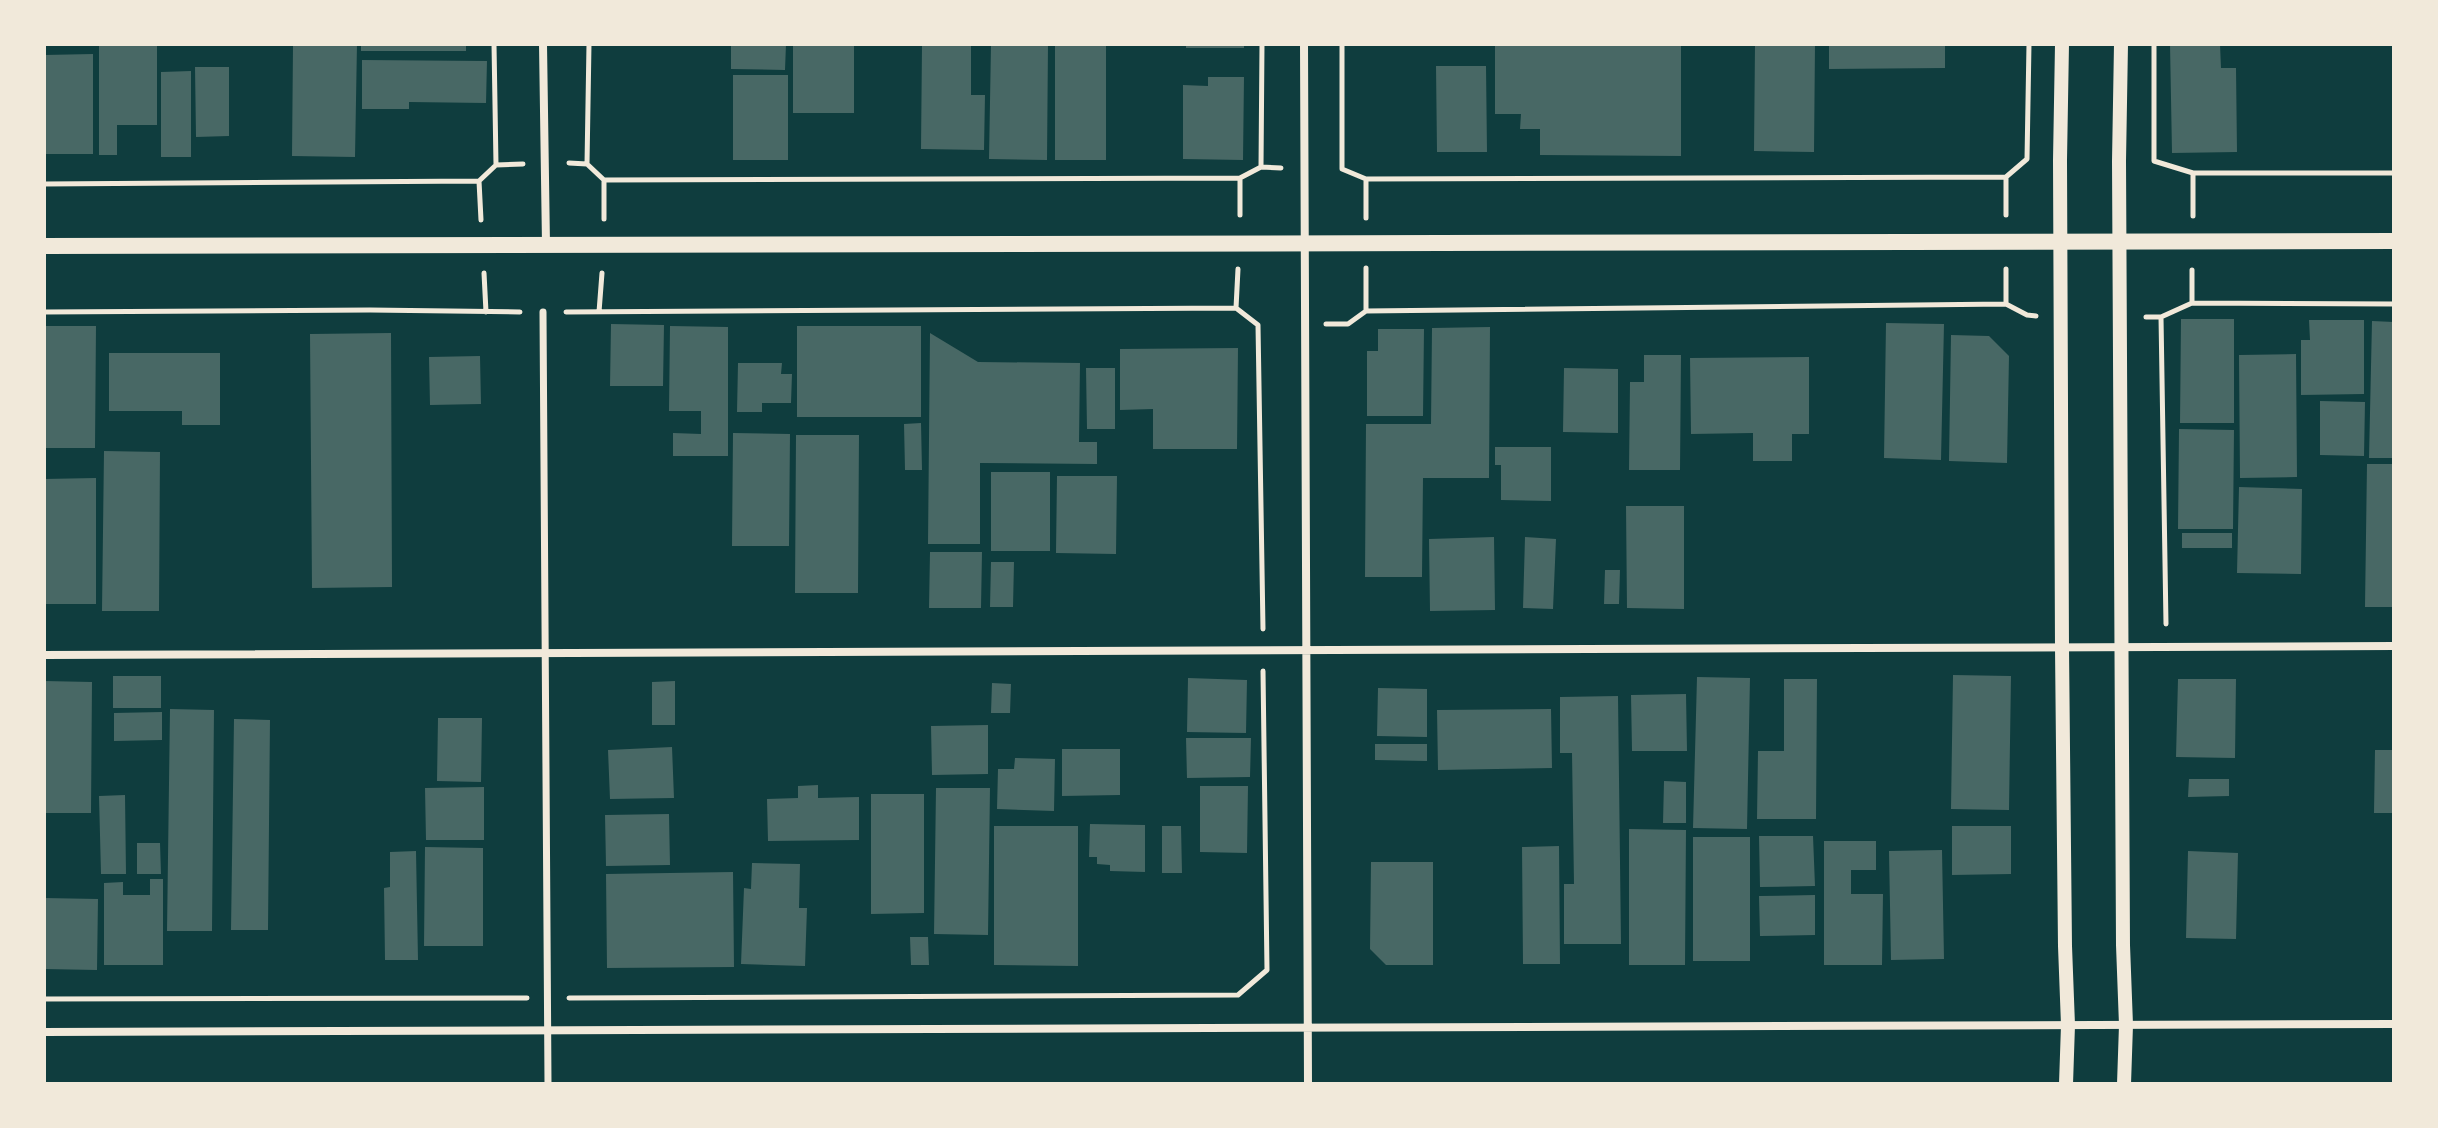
<svg xmlns="http://www.w3.org/2000/svg" width="2438" height="1128" viewBox="0 0 2438 1128" font-family="'Varela Round',sans-serif">
<rect width="100%" height="100%" fill="#0f3d3e"/>
<!-- building -->
<path fill="#486865" d="M99,44H157V125H117V155H99Z
M357,44L355,157L292,156L293,45Z
M361,44H466V51H361Z
M731,44H786L785,70L731,69Z
M793,44H854V113H793Z
M922,44H971V95H985L984,150L921,149Z
M991,44H1048L1047,160L989,159Z
M1055,44L1106,46V160H1055Z
M1186,44H1244V48H1186Z
M1495,44H1681V156L1540,155V129H1520L1521,114H1495Z
M1755,44H1815L1814,152L1754,151Z
M1829,44H1945V68L1829,69Z
M2170,44H2220L2221,68H2236L2237,152L2172,153Z
M93,54V154H44V55Z
M362,60L487,61L486,103L409,102V109H362Z
M1436,66H1486L1487,152H1437Z
M195,67H229V136L196,137Z
M191,71V157H161V72Z
M733,75H788V160H733Z
M1208,77H1244L1243,160L1183,159V85L1208,86Z
M2181,319H2234V423H2180Z
M2309,320H2364V394L2301,395V340H2310Z
M2372,321L2394,322V458H2369Z
M1886,323L1944,324L1941,460L1884,458Z
M611,324L664,325L663,386H610Z
M44,326H96L95,448H44Z
M670,326L728,327V456H673V433L701,434V411H669Z
M797,326H921V417H797Z
M1490,327L1489,478H1423L1422,577H1365L1366,424H1431L1432,328Z
M1378,329H1424L1423,416H1367V351H1378Z
M391,333L392,587L312,588L310,334Z
M930,333L978,362L1080,363L1079,442H1097V464L980,463V544H928Z
M1951,335L1989,336L2009,356L2007,463L1949,461Z
M1238,348L1237,449H1153V409L1120,410V349Z
M109,353H220V425H182V411H109Z
M2296,354L2297,477L2240,478L2239,355Z
M1644,355H1681L1680,470H1629L1630,382H1644Z
M480,356L481,404L430,405L429,357Z
M1809,357V434H1792V461H1753V433L1691,434L1690,358Z
M738,363H782L781,374H792L791,403H762V412H737Z
M1086,368H1115V429H1087Z
M1564,368L1618,369V433L1563,432Z
M2320,401L2365,402L2364,456L2320,455Z
M921,423L922,470H905L904,424Z
M2179,429L2234,430L2233,529H2178Z
M733,433L790,434L789,546H732Z
M796,435H859L858,593H795Z
M1495,447H1551V501L1501,500V465H1495Z
M104,451L160,452L159,611H102Z
M2367,464H2394V607H2365Z
M991,472H1050V551H991Z
M1057,476H1117L1116,554L1056,553Z
M96,478V604H44V479Z
M2239,487L2302,489L2301,574L2237,573Z
M1626,506H1684V609L1627,608Z
M2182,533H2232V548H2182Z
M1494,537L1495,610L1430,611L1429,539Z
M1525,537L1556,539L1553,609L1523,608Z
M930,552H982L981,608H929Z
M991,562H1014L1013,607H990Z
M1605,570H1620L1619,604H1604Z
M1953,675L2011,676L2009,810L1951,809Z
M113,676H161V708H113Z
M1697,677L1750,678L1747,829L1693,828Z
M1188,678L1247,680L1246,733L1187,732Z
M1784,679H1817L1816,819H1757L1758,751H1784Z
M2178,679H2236L2235,758L2176,757Z
M44,681L92,682L91,813H44Z
M675,681V725H652V682Z
M992,683L1011,684L1010,713H991Z
M1378,688L1427,689V737L1377,736Z
M1686,694L1687,751H1632L1631,695Z
M1618,696L1621,944H1564V884H1574L1572,753H1560V697Z
M170,709L214,710L212,931H167Z
M1551,709L1552,768L1438,770L1437,710Z
M162,712V740L114,741V713Z
M438,718H482L481,782L437,781Z
M234,719L270,720L268,930H231Z
M988,725V774L932,775L931,726Z
M1186,738H1251L1250,777L1187,778Z
M1375,744H1427V761L1375,760Z
M672,747L674,798L610,799L608,750Z
M1062,749H1120V795L1062,796Z
M2375,750H2394V813H2374Z
M1015,758L1055,759L1054,811L997,809L998,769H1014Z
M2189,779H2229V796L2188,797Z
M1664,781L1686,782V823H1663Z
M818,785V798L859,797V840L768,841L767,799L798,798V786Z
M1200,786H1248L1247,853L1200,852Z
M484,787V840H426L425,788Z
M936,788H990L988,935L934,934Z
M871,794H924V913L871,914Z
M125,795L126,874H101L99,796Z
M669,814L670,865L606,866L605,815Z
M1090,824L1145,825V872L1110,871V865L1097,864V857H1089Z
M994,826H1078V966L994,965Z
M1162,826H1181L1182,873H1162Z
M1952,826H2011V874L1952,875Z
M1629,829L1686,830L1685,965H1629Z
M1759,836H1813L1815,886L1760,887Z
M1693,837H1750V961H1693Z
M1824,841H1876V870H1851V894H1883L1882,965H1824Z
M137,843H160L161,874H137Z
M1559,846L1560,964H1523L1522,847Z
M425,847L483,848V946H424Z
M1942,850L1944,959L1891,960L1889,851Z
M416,851L418,960H385L384,888L390,887V852Z
M2188,851L2238,853L2236,939L2186,938Z
M1371,862H1433V965H1386L1370,949Z
M752,863L800,864L799,908H807L805,966L741,964L744,888L751,889Z
M733,872L734,967L607,968L606,874Z
M150,879H163V965H104V883L123,882V895H150Z
M1815,895V935L1760,936L1759,896Z
M44,898L98,899L97,970L44,969Z
M910,937H928L929,965H911Z"/>
<g fill="none" stroke-linecap="round" stroke-linejoin="round">
<!-- path -->
<path stroke="#f1e9da" stroke-width="5" d="M589,44L587,164L604,180L1240,178L1261,167L1281,168
M1342,44V169L1366,179L2006,177L2027,159L2029,44
M2154,44V161L2193,173H2394
M569,163L587,164
M496,165L523,164
M1261,167L1262,44
M1240,178V215
M1366,179V218
M479,181L481,220
M44,184L479,181L496,165L494,44
M2006,215V177
M2193,216V173
M604,219V180
M1366,268V311
M2006,269V304
M484,273L486,312
M2192,303V270
M1236,308L1238,269
M44,312L370,310L520,312
M566,312L1236,308L1258,325L1263,629
M599,312L602,273
M2146,317H2161
M1326,324H1348L1366,311L2006,304L2027,315L2036,316
M2166,624L2161,317L2192,303L2394,304
M569,998L1238,995L1267,970L1263,671
M44,999L527,998"/>
<!-- pedestrian -->
<path stroke="#f1e9da" stroke-width="7" d="M543,312L548,1084"/>
<!-- minor -->
<path stroke="#f1e9da" stroke-width="8" d="M543,44L546,245
M1304,44L1308,1084
M44,655L2394,646
M44,1032L2394,1024"/>
<!-- tertiary -->
<path stroke="#f1e9da" stroke-width="14" d="M2062,44L2060,160L2062,648L2065,946L2068,1025L2066,1084
M2121,44L2119,161L2123,945L2126,1025L2124,1084"/>
<!-- secondary -->
<path stroke="#f1e9da" stroke-width="16" d="M44,246L2394,241"/>
</g>
<!-- border -->
<rect width="2438" height="1128" fill="none" stroke="#f1e9da" stroke-width="92"/>
</svg>
